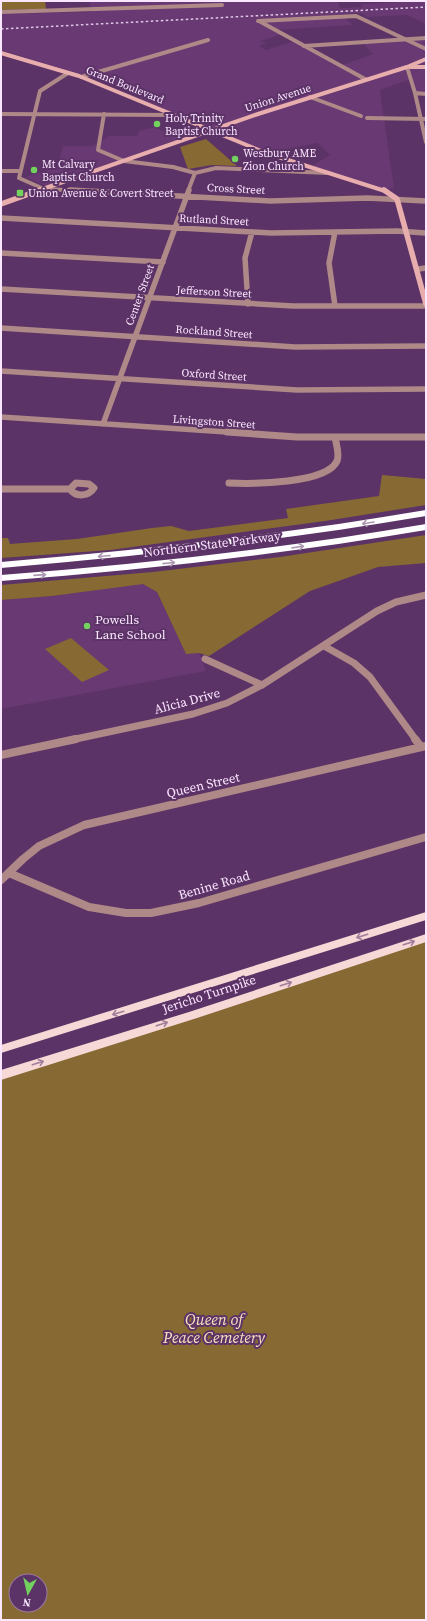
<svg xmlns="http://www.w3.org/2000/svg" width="427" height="1621" viewBox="0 0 427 1621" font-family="'Source Serif 4',serif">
<rect width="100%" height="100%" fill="#5c3366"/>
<!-- built -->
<path fill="#683972" d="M90,1H337L340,8L363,7L361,4L426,1V24L407,15L367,17L361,13L340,14L350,22L353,25L275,30L282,34L261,41L267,43L259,46L266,50L295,41L340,66L373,54L362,42L426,38V94L415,93L411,79L380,90L394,188L387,190L309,168L330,155L318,143L266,153L204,128L109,83L1,50V14L91,12Z
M154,127L182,139L46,186L25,177L58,166L63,146H93L109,136H137L139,131Z
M152,582L186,654L199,653L206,671L1,709V600L52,596Z"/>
<!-- green -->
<path fill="#876934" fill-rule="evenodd" d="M1,1H45L46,9L1,10Z
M206,139L237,166L212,165L188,169L180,147Z
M382,475L426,479V505L325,521L110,550L1,558V538H8L10,544L77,539L152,528L171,526L189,531L288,518L286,509L379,496Z
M426,535V563L378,567L310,591L209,656L199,653L186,654L157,592L143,584L52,596L1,600V585L153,572L280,557Z
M71,638L109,670L82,682L45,649Z
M426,938V1620H1V1075ZM16,1581H40V1605H16Z"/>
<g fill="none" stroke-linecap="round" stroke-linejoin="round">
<!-- street-far3 -->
<path stroke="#ae8988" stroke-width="4" d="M1,12L222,5
M258,21L356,16L426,49
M259,21L365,79
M304,46L426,38
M407,67L415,93L426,142
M68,73L40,91L19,178L44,189L88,191
M81,77L208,40
M415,93L426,94
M310,97L361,116
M1,114L173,115
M104,114L98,150L124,161L173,167L195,173L216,168L328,173
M367,118L425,119
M1,171H20
M188,191L195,173"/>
<!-- street-far2 -->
<path stroke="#ae8988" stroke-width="5.5" d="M70,190L270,201L367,198L426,201
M1,218L271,233L397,231L426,233
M335,232L329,263L335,306
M1,253L163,262
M418,269L426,268
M1,289L293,306H426
M248,304L245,258L252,232
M1,328L295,347L426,346
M1,371L297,390L426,389
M1,417L242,433
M103,424L189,190"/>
<!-- street-far1 -->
<path stroke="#ae8988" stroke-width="7" d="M227,432L297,437H426
M76,483L89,484L94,488C89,496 76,498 70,489Z
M229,483C251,484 327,484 337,461C340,454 336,444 335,437
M1,489H70
M324,646L354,663L370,677L416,740
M205,659L262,685
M71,740L193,714L227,703L262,685L377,611L396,602L426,595"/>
<!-- street -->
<path stroke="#ae8988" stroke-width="8" d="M415,739L421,747
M1,755L76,739
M9,873L89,907L126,913H151L199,903L426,837
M1,880L23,859L39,846L84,825L426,746"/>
<!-- secondary-far1 -->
<path stroke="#e8aead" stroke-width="4" d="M1,53L79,76L266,153L385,191
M410,67H426
M37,191L258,114L407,67L426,59"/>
<!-- secondary -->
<path stroke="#e8aead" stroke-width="5.5" d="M384,190L397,199L426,304
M1,204L40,190"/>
<!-- primary -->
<path fill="#f6d8d7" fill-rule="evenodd" d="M426,912V920L1,1053V1045Z
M426,934V942L197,1018L1,1080V1070L189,1012Z"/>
<!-- highway -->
<path fill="#fefefe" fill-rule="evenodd" d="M426,510V516C285,540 143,556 1,568V562C143,550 285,534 426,510Z
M426,524V530C285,554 144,570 1,581V575C144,564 285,548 426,524Z"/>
<!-- rail -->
<path stroke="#e0c9e6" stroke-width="1.5" stroke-dasharray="2.5 2.5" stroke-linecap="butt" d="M1,29L426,7"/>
</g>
<!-- one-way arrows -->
<defs><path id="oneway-shaft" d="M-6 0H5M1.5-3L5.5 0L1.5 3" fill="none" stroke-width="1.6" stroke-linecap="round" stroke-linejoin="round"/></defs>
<g stroke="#ad98b2">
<use href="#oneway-shaft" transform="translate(368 523) rotate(171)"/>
<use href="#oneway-shaft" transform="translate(298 547) rotate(-8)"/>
<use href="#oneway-shaft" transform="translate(104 556) rotate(175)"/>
<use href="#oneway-shaft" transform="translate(169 563) rotate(-6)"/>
<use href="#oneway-shaft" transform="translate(40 575) rotate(-4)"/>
</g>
<g stroke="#a17d99">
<use href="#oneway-shaft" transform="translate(362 936) rotate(163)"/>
<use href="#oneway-shaft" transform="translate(409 943) rotate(-18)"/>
<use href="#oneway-shaft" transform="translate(286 984) rotate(-18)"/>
<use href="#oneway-shaft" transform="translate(118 1013) rotate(163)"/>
<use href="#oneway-shaft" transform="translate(162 1024) rotate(-18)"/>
<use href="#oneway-shaft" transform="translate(38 1063) rotate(-18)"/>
</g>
<!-- markers -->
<g fill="#72d25d" stroke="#5c3366" stroke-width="1.5">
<circle cx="157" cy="124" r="4"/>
<circle cx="235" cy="159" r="4"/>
<circle cx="34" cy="170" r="4"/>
<rect x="16" y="189" width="8" height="8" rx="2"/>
<circle cx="87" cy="626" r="4"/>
</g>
<g text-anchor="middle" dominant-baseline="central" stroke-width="4" stroke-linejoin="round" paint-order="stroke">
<!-- far-street labels -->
<g font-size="11" fill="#fae6ff" stroke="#5c3366">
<text transform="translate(125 85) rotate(22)">Grand Boulevard</text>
<text transform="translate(278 98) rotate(-18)">Union Avenue</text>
<text transform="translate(236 189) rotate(3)">Cross Street</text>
<text transform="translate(214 220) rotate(3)">Rutland Street</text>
<text transform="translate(214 292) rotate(3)">Jefferson Street</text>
<text transform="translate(140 295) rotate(-70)">Center Street</text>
<text transform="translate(214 332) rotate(4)">Rockland Street</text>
<text transform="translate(214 375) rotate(4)">Oxford Street</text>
<text transform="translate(214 422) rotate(4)">Livingston Street</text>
</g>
<!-- far-poi labels -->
<g font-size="11" fill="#fae6ff" stroke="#5c3366" text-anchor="start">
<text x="165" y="118">Holy Trinity<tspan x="165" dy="13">Baptist Church</tspan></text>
<text x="243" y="153">Westbury AME<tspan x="243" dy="13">Zion Church</tspan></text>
<text x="42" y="164">Mt Calvary<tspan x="42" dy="13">Baptist Church</tspan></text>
<text x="28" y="193">Union Avenue &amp; Covert Street</text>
</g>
<!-- street labels -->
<g font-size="13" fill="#fae6ff" stroke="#5c3366">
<text transform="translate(212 544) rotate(-7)">Northern State Parkway</text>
<text transform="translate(187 701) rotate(-15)">Alicia Drive</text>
<text transform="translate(203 785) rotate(-13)">Queen Street</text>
<text transform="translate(214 885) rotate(-16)">Benine Road</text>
<text transform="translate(209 994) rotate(-18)">Jericho Turnpike</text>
</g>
<!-- poi labels -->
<g font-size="13" fill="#fae6ff" stroke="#5c3366" text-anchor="start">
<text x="95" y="619">Powells<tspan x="95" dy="15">Lane School</tspan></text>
</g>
<!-- near-park labels -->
<g font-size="16" font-style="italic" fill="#f7e1be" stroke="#5c3366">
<text x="214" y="1319">Queen of<tspan x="214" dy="18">Peace Cemetery</tspan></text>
</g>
</g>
<!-- border -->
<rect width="427" height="1621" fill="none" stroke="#fae6ff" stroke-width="4"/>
<!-- north arrow -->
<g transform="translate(28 1593) rotate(188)"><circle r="19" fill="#5c3366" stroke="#9b7ba3"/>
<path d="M0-3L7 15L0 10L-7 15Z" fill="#72d25d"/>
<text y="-6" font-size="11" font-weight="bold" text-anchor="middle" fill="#fae6ff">N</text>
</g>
</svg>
